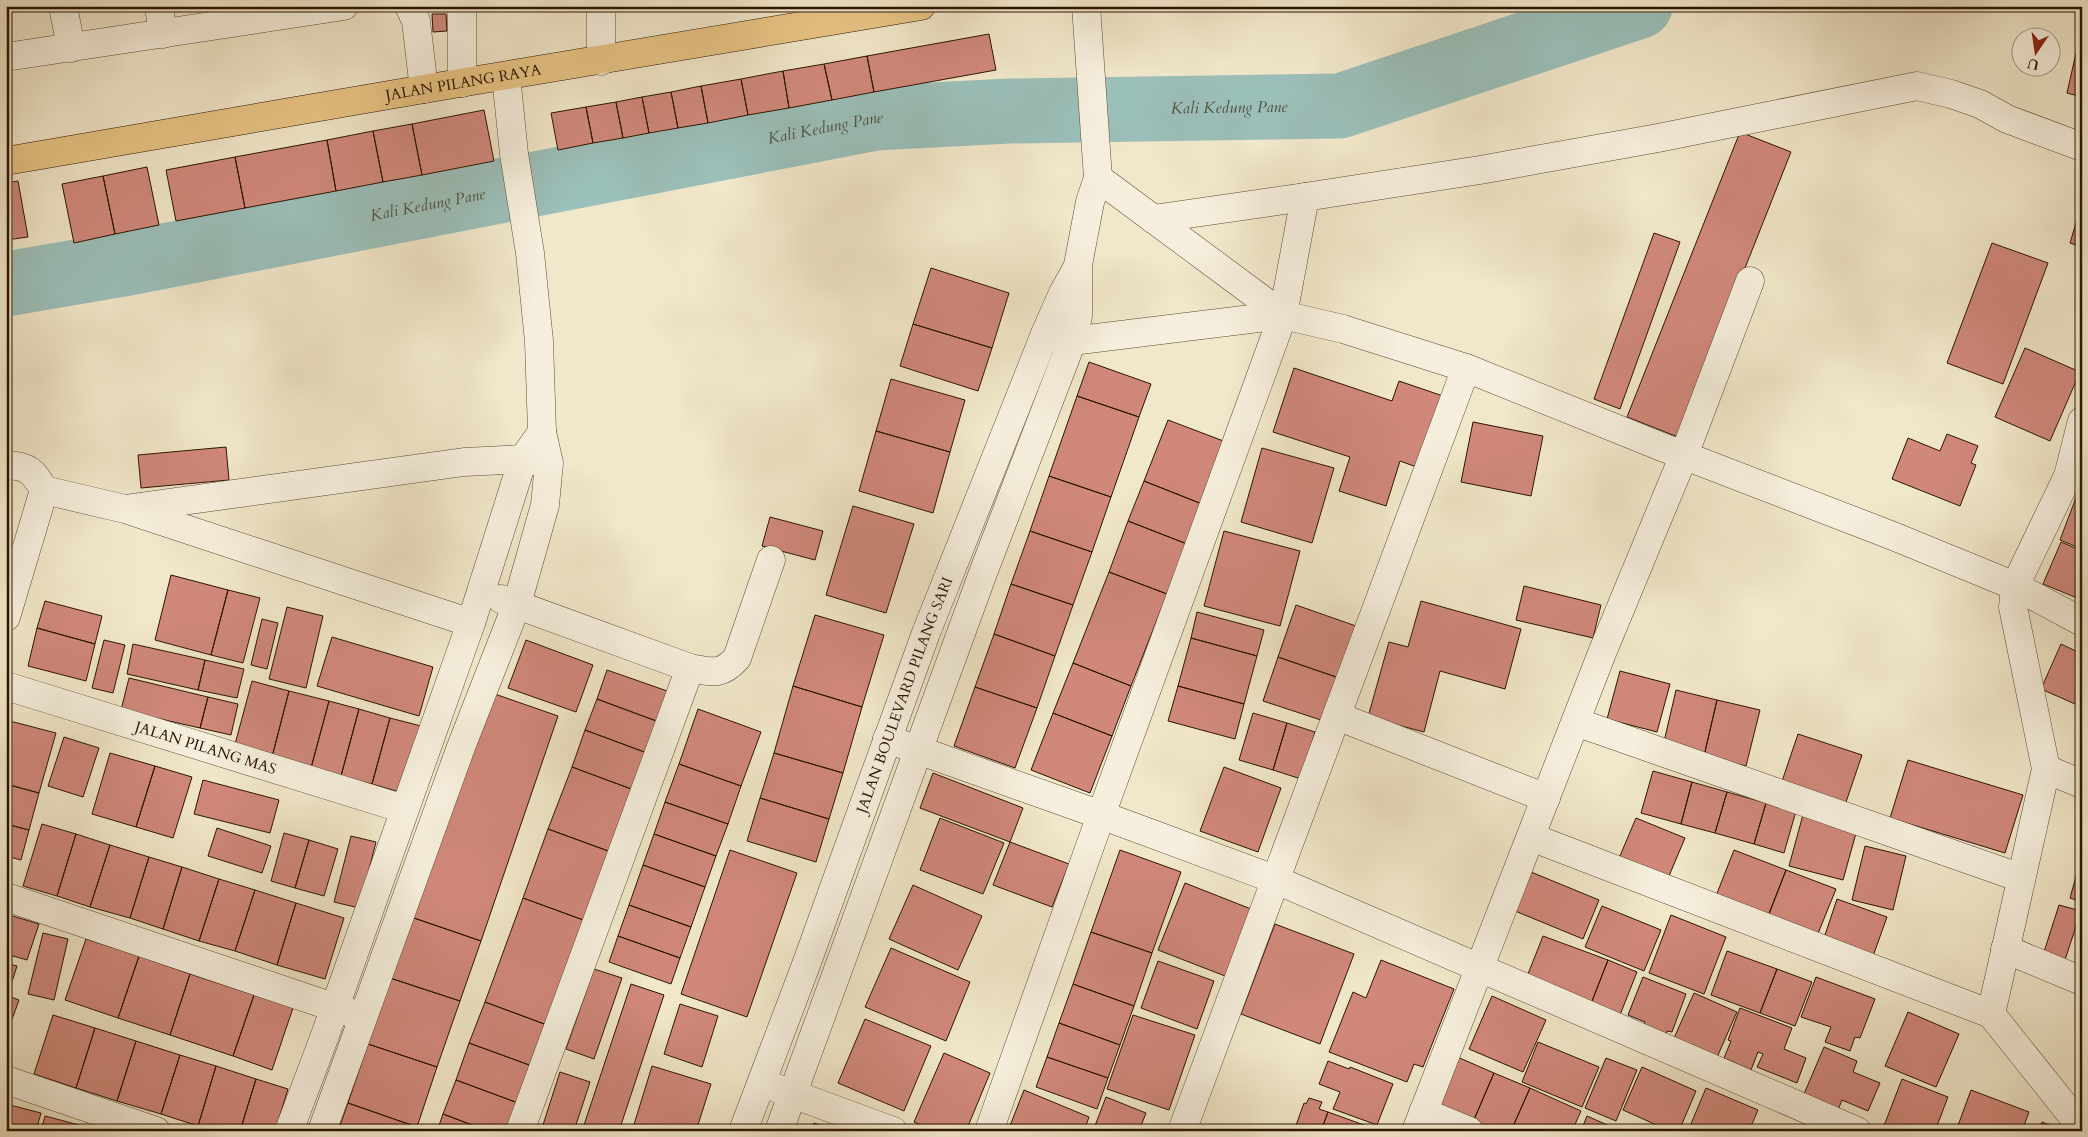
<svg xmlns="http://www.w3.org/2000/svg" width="2088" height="1137" viewBox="0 0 2088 1137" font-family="Cardo,serif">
<rect width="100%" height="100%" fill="#f1e7ca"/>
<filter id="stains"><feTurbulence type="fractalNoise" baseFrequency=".004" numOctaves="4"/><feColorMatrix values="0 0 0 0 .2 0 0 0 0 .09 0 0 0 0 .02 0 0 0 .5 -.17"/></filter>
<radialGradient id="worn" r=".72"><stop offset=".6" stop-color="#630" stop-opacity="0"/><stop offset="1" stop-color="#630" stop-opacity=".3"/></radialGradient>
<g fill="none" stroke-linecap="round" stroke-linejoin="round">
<!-- river -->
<path stroke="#9bbfb9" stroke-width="65" id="s1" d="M6,284L123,264L875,118L1009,111L1340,106L1640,6"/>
</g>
<!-- building -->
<path fill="#d0887b" stroke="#2b1402" d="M432,14H446L447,31L433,32Z
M989,34L996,70L874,92L867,56Z
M2076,53L2082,54V97L2067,93Z
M867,56L874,92L832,100L824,64Z
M824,64L832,100L789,108L783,71Z
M783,71L789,108L748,115L741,79Z
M741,79L748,115L708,123L701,86Z
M701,86L708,123L678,128L671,92Z
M671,92L678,128L649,133L642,97Z
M642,97L649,133L623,138L616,102Z
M616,102L623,138L593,143L586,107Z
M586,107L593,143L558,150L551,113Z
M484,110L494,161L422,175L412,124Z
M412,124L422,175L383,182L373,131Z
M373,131L383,182L336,191L327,140Z
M1740,132L1791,152L1678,437L1627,417Z
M327,140L336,191L245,208L235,157Z
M235,157L245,208L176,221L166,170Z
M147,167L159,225L115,234L103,176Z
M103,176L115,234L74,243L62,184Z
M18,181L28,237L6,240V183Z
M2082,203V247L2070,243Z
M1654,233L1680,242L1620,409L1594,399Z
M1992,243L2048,263L2003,384L1947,363Z
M931,268L1009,293L992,348L913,324Z
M913,324L992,348L978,391L900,366Z
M2025,348L2080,372L2050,441L1995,417Z
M1089,362L1151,384L1139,417L1077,396Z
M1294,368L1392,401L1399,381L1446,397L1422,469L1400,461L1386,506L1339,491L1350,457L1273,432Z
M891,379L965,400L950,452L876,431Z
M1077,396L1139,417L1111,497L1049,476Z
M1168,420L1226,442L1202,504L1144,481Z
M1473,422L1543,436L1531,496L1461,482Z
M876,431L950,452L933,513L859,491Z
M1947,434L1978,446L1971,463L1976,465L1960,506L1892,479L1908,438L1940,451Z
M226,447L229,480L141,488L138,455Z
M1262,448L1334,468L1312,543L1241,522Z
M1049,476L1111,497L1092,552L1030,531Z
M1144,481L1202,504L1187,544L1128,521Z
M2077,495L2082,496V549L2060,540Z
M853,506L914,524L886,613L826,595Z
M770,517L823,531L815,560L762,546Z
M1128,521L1187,544L1167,594L1109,572Z
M1030,531L1092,552L1073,605L1011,584Z
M1224,531L1300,551L1280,626L1204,606Z
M2061,542L2082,551V600L2043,584Z
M1109,572L1167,594L1131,686L1073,663Z
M171,575L228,590L211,655L155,640Z
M1011,584L1073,605L1055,656L994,634Z
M1524,586L1601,605L1593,638L1516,620Z
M228,590L260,598L243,663L211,655Z
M45,601L102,616L95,644L37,628Z
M1421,601L1521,629L1505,689L1440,671L1424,732L1368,717L1389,642L1408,647Z
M1296,605L1356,626L1339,678L1278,657Z
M287,607L323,616L306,688L269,679Z
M1197,612L1264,630L1257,656L1191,638Z
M815,615L884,635L862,707L793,686Z
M262,619L278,623L267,669L251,665Z
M37,628L95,644L86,681L28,666Z
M994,634L1055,656L1037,708L975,687Z
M332,637L433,667L419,716L317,686Z
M1191,638L1257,656L1244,704L1178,686Z
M104,640L125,645L113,693L92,688Z
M526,640L593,665L576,712L508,688Z
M133,644L205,660L198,690L127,674Z
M2061,644L2082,654V707L2041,689Z
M1278,657L1339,678L1324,721L1263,701Z
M205,660L244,669L237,698L198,690Z
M1073,663L1131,686L1112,736L1053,713Z
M607,670L670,692L659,722L597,699Z
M1620,671L1670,684L1657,732L1607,719Z
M129,678L208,697L200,728L121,710Z
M252,681L289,691L272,757L234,748Z
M793,686L862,707L843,773L774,753Z
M1178,686L1244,704L1235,739L1168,721Z
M975,687L1037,708L1015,768L954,746Z
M1676,690L1717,700L1704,756L1663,746Z
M289,691L329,701L311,768L272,757Z
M489,692L558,716L481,941L411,917Z
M208,697L238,704L231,735L200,728Z
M597,699L659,722L647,753L585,730Z
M1717,700L1760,710L1746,766L1704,756Z
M329,701L359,709L341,776L311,768Z
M359,709L390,718L372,784L341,776Z
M698,709L761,732L741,786L679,764Z
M1053,713L1112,736L1090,793L1031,770Z
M1253,713L1287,723L1273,770L1239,760Z
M390,718L421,726L403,793L372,784Z
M6,720L56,733L39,793L6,784Z
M1287,723L1315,732L1301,779L1273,770Z
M585,730L647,753L634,790L572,767Z
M1798,734L1862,755L1843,811L1779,790Z
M64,737L99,748L83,797L48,786Z
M110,753L155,766L136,827L92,814Z
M774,753L843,773L829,819L760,798Z
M1908,760L2023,795L2005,853L1890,818Z
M679,764L741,786L728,824L665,802Z
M155,766L192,777L173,838L136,827Z
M572,767L634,790L611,852L548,829Z
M1224,767L1281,788L1258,852L1200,831Z
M1653,771L1692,782L1681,824L1641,813Z
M933,773L1023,808L1010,842L920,808Z
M203,780L279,800L270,833L194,814Z
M1692,782L1727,792L1715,833L1681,824Z
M6,784L39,793L29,830L6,824Z
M1727,792L1766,803L1754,844L1715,833Z
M760,798L829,819L816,862L747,841Z
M665,802L728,824L716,856L654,834Z
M1766,803L1796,811L1784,853L1754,844Z
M1804,811L1858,826L1843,880L1789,866Z
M940,818L1004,843L983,894L920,870Z
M1636,818L1685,838L1666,883L1617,863Z
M6,824L29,830L21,860L6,856Z
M42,824L76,834L57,896L23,886Z
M217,828L271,846L262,873L208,856Z
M548,829L611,852L586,921L523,898Z
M284,833L309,840L295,888L271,881Z
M76,834L110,845L90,907L57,896Z
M654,834L716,856L705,887L643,865Z
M351,836L376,842L359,908L334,902Z
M309,840L338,849L324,896L295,888Z
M1010,842L1069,864L1052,907L993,885Z
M110,845L149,857L130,918L90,907Z
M1865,846L1906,856L1893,910L1852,900Z
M730,850L797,873L747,1017L681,994Z
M1120,850L1181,872L1152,953L1091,932Z
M1734,850L1786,870L1766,921L1714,901Z
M2082,855V902L2070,898Z
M149,857L182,867L163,929L130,918Z
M643,865L705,887L691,927L629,905Z
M182,867L219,879L199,941L163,929Z
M1786,870L1836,889L1817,936L1768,917Z
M1531,872L1599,900L1583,939L1515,911Z
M219,879L255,890L235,951L199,941Z
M1185,883L1251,909L1225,976L1158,950Z
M913,885L982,916L958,970L889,939Z
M255,890L296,903L277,965L235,951Z
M523,898L586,921L547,1025L485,1002Z
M1837,899L1887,917L1872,959L1823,941Z
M296,903L344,918L325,979L277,965Z
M629,905L691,927L680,958L618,936Z
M2059,905L2081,911L2064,963L2043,955Z
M1602,906L1661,930L1644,971L1585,947Z
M6,914L39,924L27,960L6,954Z
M1671,915L1726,937L1704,994L1649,973Z
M411,917L481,941L460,1001L390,978Z
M1275,924L1354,954L1320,1044L1241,1014Z
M1091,932L1152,953L1134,1006L1073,984Z
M43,933L68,939L54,1000L28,994Z
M618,936L680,958L671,984L609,962Z
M1543,936L1608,960L1589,1009L1524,984Z
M86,939L139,956L118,1018L65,1000Z
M891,948L970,982L946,1041L865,1007Z
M1727,951L1777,969L1760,1013L1711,995Z
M139,956L190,974L170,1035L118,1018Z
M1381,960L1454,989L1423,1067L1414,1064L1407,1082L1329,1052L1353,992L1366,998Z
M1608,960L1637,972L1618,1020L1589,1009Z
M1158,961L1214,981L1197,1029L1141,1008Z
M6,963L17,966L10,988L6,987Z
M594,969L622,978L594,1059L566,1049Z
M1777,969L1812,982L1795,1026L1760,1013Z
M190,974L254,995L233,1056L170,1035Z
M1643,977L1686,994L1672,1032L1667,1031L1665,1039L1642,1030L1645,1022L1628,1015Z
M1816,977L1875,999L1860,1038L1855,1037L1850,1051L1825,1042L1831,1027L1801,1017Z
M390,978L460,1001L437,1067L368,1044Z
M631,984L664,995L619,1131H582Z
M1073,984L1134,1006L1120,1045L1059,1023Z
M1694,993L1737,1012L1714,1064L1671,1045Z
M6,995L19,1000L10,1025L6,1024Z
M254,995L293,1008L272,1070L233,1056Z
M1492,996L1546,1020L1523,1072L1469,1049Z
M485,1002L547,1025L532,1066L469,1043Z
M680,1004L718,1016L702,1067L664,1054Z
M1740,1008L1792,1028L1784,1049L1806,1058L1797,1083L1757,1067L1763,1054L1758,1052L1751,1070L1724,1058L1731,1041L1728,1040Z
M1908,1012L1959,1034L1936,1087L1885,1066Z
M53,1015L95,1028L76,1088L34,1074Z
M1133,1015L1195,1035L1169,1110L1107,1089Z
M865,1019L931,1046L904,1111L838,1083Z
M1059,1023L1120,1045L1108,1078L1047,1057Z
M95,1028L136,1041L117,1101L76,1088Z
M136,1041L180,1055L161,1114L117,1101Z
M1538,1042L1599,1067L1582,1107L1522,1082Z
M469,1043L532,1066L518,1103L456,1080Z
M368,1044L437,1067L417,1127L348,1103Z
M1824,1047L1857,1061L1853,1072L1880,1083L1868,1111L1842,1100L1836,1115L1801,1101Z
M944,1053L990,1073L966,1131H934L914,1122Z
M180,1055L216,1066L198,1126L161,1114Z
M1455,1056L1494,1073L1473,1122L1434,1105Z
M1047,1057L1108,1078L1097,1109L1036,1087Z
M1606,1058L1637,1070L1616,1121L1585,1108Z
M1328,1061L1349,1069L1350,1067L1393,1084L1377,1125L1333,1109L1340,1092L1319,1084Z
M216,1066L256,1079L240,1131H214L198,1126Z
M652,1066L711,1084L696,1131H632Z
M1642,1067L1696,1091L1679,1131H1670L1623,1110Z
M560,1072L590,1082L574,1131H541Z
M1494,1073L1530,1088L1511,1131H1492L1473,1122Z
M256,1079L288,1089L275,1131H240Z
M1902,1079L1948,1097L1935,1131H1882Z
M456,1080L518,1103L508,1131H488L443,1114Z
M1530,1088L1581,1111L1572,1131H1511Z
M1706,1088L1758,1110L1749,1131H1688Z
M1024,1090L1089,1117L1084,1131H1008Z
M1971,1090L2029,1112L2022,1131H1956Z
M1106,1097L1146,1113L1139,1131H1093Z
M1309,1098L1322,1102L1319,1109L1328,1112L1321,1131H1294L1304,1103L1306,1104Z
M348,1103L417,1127L416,1131H338Z
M6,1104L41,1113L36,1131H6Z
M1328,1112L1375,1129L1374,1131H1321Z
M443,1114L488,1131H437Z
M45,1116L79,1125L77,1131H41Z
M1587,1116L1621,1131H1581Z
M2042,1122L2065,1131H2039Z
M814,1123L836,1131H811Z"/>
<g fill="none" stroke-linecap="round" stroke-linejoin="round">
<!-- minor casing -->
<g stroke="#5c4934" stroke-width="29">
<g id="minor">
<path d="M63,6L71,48"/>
<path d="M159,6L163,34"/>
<path d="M409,6L416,21L424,89"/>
<path d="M462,6V83"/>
<path d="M6,57L344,6"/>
<path d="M601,61V6"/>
<path d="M1098,178L1283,315"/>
<path d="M1153,219L1305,197"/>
<path d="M1045,334L1072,341L1283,315L1343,329L1466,368L1662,447L1893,536L2015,586L2082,622"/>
<path d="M6,465C29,466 33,471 44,490L125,509L471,623"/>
<path d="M2068,476L2082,421"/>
<path d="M132,508L464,462L523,459L540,462"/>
<path d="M501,599L690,668C712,672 721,676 737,658L771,560"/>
<path d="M6,617L44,490"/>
<path id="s2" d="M6,686L404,809"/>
<path d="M1337,716L1546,798"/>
<path d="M1576,722L2021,878"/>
<path d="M887,739L1101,815L1274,879L1857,1131"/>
<path d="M2046,769L2082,784"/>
<path d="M1531,837L1991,1014L2082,1128"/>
<path d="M6,897L351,1013"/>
<path d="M2005,949L2082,981"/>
<path d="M1991,1014L2046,769L2013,607L2015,586L2067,478L2082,458"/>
<path d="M6,1080L156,1131"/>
<path d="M776,1088L893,1131"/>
<path d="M1423,1112L1469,1131"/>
<path d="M289,1131L324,1038L471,623L523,459L542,432"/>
<path d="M322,1131L461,747L517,604L545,505L549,463L542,432L539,341L530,253L514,154L506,76"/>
<path d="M520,1131L690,668"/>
<path id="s3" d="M743,1131L806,965L926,633L1045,334L1063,293L1077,268"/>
<path d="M779,1131L983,573L1072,341L1078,316V265L1090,202L1098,178L1086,6"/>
<path d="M989,1131L1101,815L1283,315L1305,197L1480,170L1658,138L1917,86L1951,94L1980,104L2007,119L2082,147"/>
<path d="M1182,1131L1466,368"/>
<path d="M1416,1131L1602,653L1684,455L1750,281"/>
</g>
</g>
<!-- highway casing -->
<g stroke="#2b1402" stroke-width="29">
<g id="highway">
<path id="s4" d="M6,161L424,89L921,6"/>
</g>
</g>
<!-- minor -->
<use href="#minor" stroke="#f6efdd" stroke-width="28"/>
<!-- highway -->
<use href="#highway" stroke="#e8c485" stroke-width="28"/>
</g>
<g text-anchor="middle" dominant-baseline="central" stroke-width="5" stroke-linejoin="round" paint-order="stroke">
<!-- street labels -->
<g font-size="15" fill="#2b1402" stroke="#f6efdd">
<text stroke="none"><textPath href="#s4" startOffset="464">JALAN PILANG RAYA</textPath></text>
<text stroke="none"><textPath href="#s3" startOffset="465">JALAN BOULEVARD PILANG SARI</textPath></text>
<text stroke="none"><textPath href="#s2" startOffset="209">JALAN PILANG MAS</textPath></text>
</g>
<!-- water labels -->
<g font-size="16" font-style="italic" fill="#525042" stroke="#f6efdd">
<text stroke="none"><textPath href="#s1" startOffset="1239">Kali Kedung Pane</textPath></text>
<text stroke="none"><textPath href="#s1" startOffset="834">Kali Kedung Pane</textPath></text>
<text stroke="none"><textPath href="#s1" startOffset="429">Kali Kedung Pane</textPath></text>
</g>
</g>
<!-- margin -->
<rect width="2088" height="1137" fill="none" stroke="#f1e7ca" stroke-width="25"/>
<rect x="8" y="8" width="2073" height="1122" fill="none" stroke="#2b1402" stroke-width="2.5"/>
<rect x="12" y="12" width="2063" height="1112" fill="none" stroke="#2b1402"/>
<!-- north arrow -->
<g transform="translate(2036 52) rotate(193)"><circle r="24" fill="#f6efdd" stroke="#a59785"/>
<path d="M0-4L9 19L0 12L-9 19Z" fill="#8f2418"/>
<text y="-8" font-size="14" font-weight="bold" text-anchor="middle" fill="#2b1402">U</text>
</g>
<rect width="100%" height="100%" filter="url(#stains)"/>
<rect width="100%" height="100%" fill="url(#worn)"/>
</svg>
